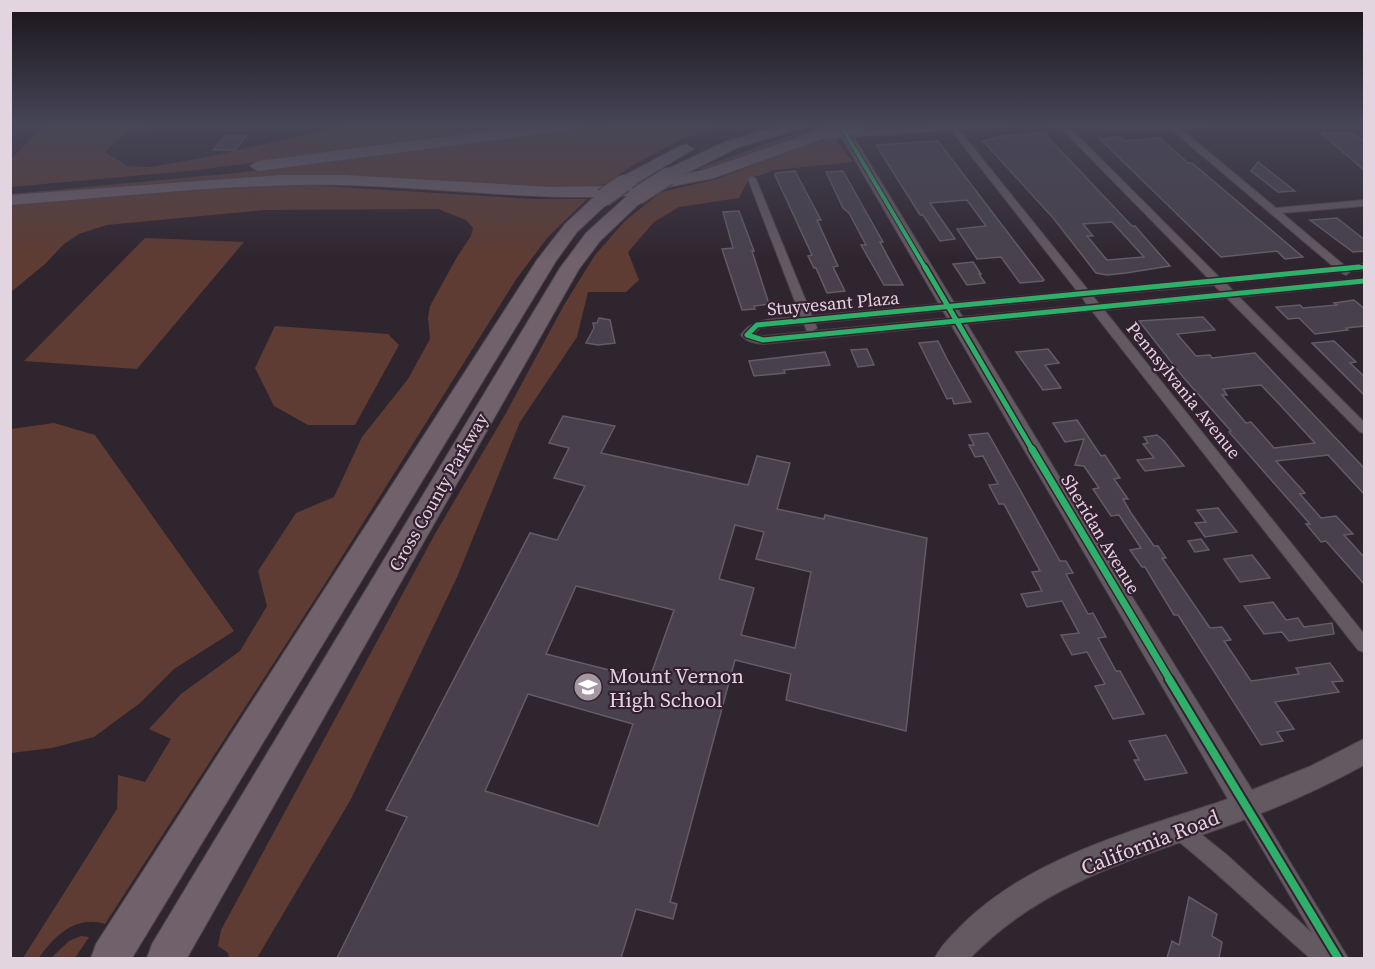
<svg xmlns="http://www.w3.org/2000/svg" width="1375" height="969" viewBox="0 0 1375 969" font-family="'Source Serif 4',serif">
<rect width="100%" height="100%" fill="#2f252e"/>
<!-- green -->
<path fill="#5e3c33" d="M46,124H148L152,128L140,132H126L105,152L128,166L151,167L212,156L354,124H542L198,170L11,187V159Z
M627,124H725L680,140L635,164L605,184L575,189L322,177L11,197V194L235,173Z
M820,129L712,169H697L785,137Z
M833,137L853,162L775,170L749,179L739,198L679,207L654,222L628,252L639,280L626,292H588L577,337L520,422L458,575L351,799L257,958H229L228,953L218,946L221,930L435,534L506,413L564,305L595,255L625,221L661,192L717,179L809,144Z
M307,185L533,199H587L548,237L517,278L326,582L105,924C76,915 54,936 39,958H23L117,809L118,775L145,782L171,739L149,729L181,694L240,651L267,606L258,571L296,513L334,497L362,437L408,379L430,339L428,318L430,306L457,257L471,236L473,228L466,220L438,209L264,210L107,225L79,234L64,244L45,264L11,292V203L212,186Z
M145,238L244,242L137,369L24,361Z
M275,326L388,334L399,345L355,425H308L274,406L255,368Z
M54,423L95,435L234,631L174,669L140,703L94,737L52,748L11,753V429Z
M81,936L89,937L75,958H51L69,941Z"/>
<!-- building -->
<path fill="#48414d" stroke="#625c65" stroke-width="1.5" fill-rule="evenodd" d="M1044,133L1132,226H1135L1170,266L1126,273L1107,275L1096,273L1054,219L983,141L1003,136ZM1112,222L1144,257L1107,260L1087,236H1093L1083,224Z
M1321,133H1350L1365,141V171Z
M225,136H246L235,150H213Z
M1120,137L1124,141L1160,138L1188,163H1192L1303,257L1285,259L1277,251L1221,257L1100,139Z
M938,141L1044,280L1043,281L1020,283L1001,257L977,259L957,229L986,226L967,200L930,203L955,239L940,241L923,215H920L876,145Z
M1258,162L1295,191L1278,192L1251,171Z
M795,171L821,220H817L838,266L833,267L845,291L827,293L816,268H814L808,256L812,255L775,175L776,173Z
M843,171L883,242H880L903,285H884L861,245H866L849,213L843,208L826,172Z
M739,211L754,251H752L769,304L754,306L755,309L742,310L722,249L733,248L723,212Z
M1337,218L1365,240V251L1353,252L1310,220Z
M973,262L981,274H979L985,283L967,285L953,264Z
M1354,300L1365,309V326L1346,328L1348,330L1315,334L1299,318L1288,319L1276,307L1300,305L1303,308L1337,305L1334,303Z
M1203,317L1215,330L1177,334L1196,356L1210,355L1212,358L1255,353L1365,469V495L1328,455L1276,461L1305,493L1300,494L1321,518L1336,516L1353,534L1344,535L1365,558V585L1326,541L1321,542L1306,524H1310L1229,432L1231,431L1183,377L1139,321ZM1261,385L1280,405L1315,443L1274,448L1251,422L1246,423L1222,395H1227L1223,389Z
M599,318L610,320L615,343L598,345L586,343L594,328L593,323H597Z
M938,341L947,359L971,402L954,404L952,398L947,399L919,343Z
M1334,341L1356,362L1350,363L1365,377V396L1312,343Z
M867,349L874,365L858,367L851,350Z
M1048,349L1059,363L1045,365L1061,388L1043,390L1016,352Z
M825,352L830,365L784,370L785,373L754,376L749,361Z
M563,416L615,426L601,453L748,485L757,456L790,463L777,509L824,519L825,515L927,538L906,731L786,700L791,674L735,660L670,902L677,904L673,919L636,909L621,958H337L407,817L386,810L530,533L557,540L585,486L554,478L569,448L549,443ZM735,525L764,532L756,559L811,572L795,648L741,635L754,588L719,579ZM576,586L674,610L649,680L546,654ZM528,694L633,724L598,826L485,791Z
M1077,420L1101,456L1105,455L1120,478L1114,479L1128,499H1123L1131,513L1154,546H1158L1166,558H1162L1210,628L1222,627L1231,640L1224,641L1251,681L1299,674L1296,668L1330,663L1343,681L1332,682L1339,692L1275,702L1294,729L1277,732L1283,741L1261,745L1178,615H1174L1145,567H1142L1130,550L1141,548L1119,515L1111,516L1093,489L1099,488L1084,466L1075,465L1084,439L1065,442L1053,423Z
M988,433L1060,561H1066L1073,573L1066,574L1088,614L1093,613L1106,637L1098,638L1116,671H1120L1144,714L1113,719L1095,686L1105,684L1087,652L1072,655L1061,635L1079,633L1062,601L1027,607L1021,594L1042,591L1032,572L1040,571L1004,504H999L989,485L998,484L983,456L975,457L969,445H974L969,435Z
M1157,435L1164,441L1184,466L1145,471L1137,460L1154,458L1143,444L1148,443L1144,437Z
M1218,508L1237,532L1205,537L1195,523L1206,522L1197,510Z
M1201,539L1209,550L1195,552L1188,541Z
M1252,555L1270,578L1240,582L1224,559Z
M1273,602L1286,620L1298,618L1304,627L1332,623L1334,634L1289,641L1282,632L1264,634L1244,606Z
M1166,735L1187,773L1145,780L1134,760H1139L1129,741Z
M1189,897L1217,914L1212,936L1222,942L1219,958H1167L1172,941L1179,945Z"/>
<g fill="none" stroke-linecap="round" stroke-linejoin="round">
<!-- street casing -->
<g stroke="#4c424a" stroke-width="2">
<path id="street" d="M973,124H1014L1010,126L959,130L1088,290L1209,279L1060,127L1037,126L1033,124L1150,127L1217,124L1213,126L1181,129L1276,208L1364,200V206L1282,213L1345,266L1364,264V270L1351,271L1346,275L1340,272L1226,283L1233,291L1364,278V284L1239,297L1364,422V433L1360,432L1227,298L1104,310L1364,634V652L1358,650L1092,311L763,344C755,343 747,342 741,335C753,316 781,319 801,317L748,179L752,176L756,179L812,316L1077,291L951,130L847,137L843,135L847,133ZM1070,128L1150,131L1172,130L1334,267L1220,278ZM1214,285L1221,292L1099,304L1093,296ZM1082,297L1087,305L763,336L753,334L760,328L804,324L807,331L811,332L817,328L815,323Z
M1246,796L1252,799L1348,958H1310C1264,918 1221,875 1173,837L1171,830L1173,823L1180,821L1187,823L1227,855L1312,933L1240,811L1237,805L1240,799Z"/>
</g>
<!-- secondary casing -->
<g stroke="#4c424a" stroke-width="2">
<path id="secondary" d="M834,124H846L1121,579L1252,790L1311,766L1364,739V765C1320,789 1275,809 1227,826C1132,860 1043,883 970,958H935C941,945 951,937 961,926C1031,856 1137,830 1228,799Z"/>
</g>
<!-- highway casing -->
<g stroke="#4c424a" stroke-width="2">
<path id="highway" d="M543,124H587L579,129L258,171L250,166L258,161Z
M785,124H810L807,127L739,147L685,174L704,170L824,128L830,126L838,131L836,134L714,178L643,192L646,196L643,200L600,241L579,269L187,958H147L152,944L560,268L586,233L627,196H611L609,202L577,232L556,261L132,958H91L96,944L537,260L565,224L594,197C510,198 427,187 343,185C233,183 121,197 10,205V195L281,175H345L551,187L617,186L615,183L618,179L680,146L686,144L694,149L635,184L665,178L663,174L665,170L727,141Z"/>
</g>
<!-- street -->
<use href="#street" fill="#635a61" fill-rule="evenodd"/>
<!-- secondary -->
<use href="#secondary" fill="#635a61" fill-rule="evenodd"/>
<!-- highway -->
<use href="#highway" fill="#70616a" fill-rule="evenodd"/>
<!-- highway-bridge casing -->
<g stroke="#4c424a" stroke-width="20" stroke-linecap="butt">
<path id="highway-bridge" d="M830,131L858,125
M637,196L668,176
M603,198L624,183"/>
</g>
<!-- highway-bridge -->
<use href="#highway-bridge" stroke="#70616a" stroke-width="17"/>
<!-- cycleway-far3 casing -->
<g stroke="#342031" stroke-width="6">
<path id="cycleway-far3" d="M840,124L926,269
M1343,269L1364,267"/>
</g>
<!-- cycleway-far2 casing -->
<g stroke="#342031" stroke-width="8">
<path id="cycleway-far2" d="M925,267L1033,451
M1359,267L757,325L747,335L763,340L1364,281"/>
</g>
<!-- cycleway-far1 casing -->
<g stroke="#342031" stroke-width="10">
<path id="cycleway-far1" d="M1032,449L1170,680"/>
</g>
<!-- cycleway casing -->
<g stroke="#342031" stroke-width="12">
<path id="cycleway" d="M1169,679L1338,958"/>
</g>
<!-- cycleway-far3 -->
<use href="#cycleway-far3" stroke="#2db169" stroke-width="4"/>
<!-- cycleway-far2 -->
<use href="#cycleway-far2" stroke="#2db169" stroke-width="5"/>
<!-- cycleway-far1 -->
<use href="#cycleway-far1" stroke="#2db169" stroke-width="7"/>
<!-- cycleway -->
<use href="#cycleway" stroke="#2db169" stroke-width="8"/>
</g>
<!-- sky -->
<linearGradient id="sky" x2="0" y2="1"><stop stop-color="#1a1419"/><stop offset="0.48" stop-color="#474657"/><stop offset="1" stop-color="#474657" stop-opacity="0"/></linearGradient>
<rect width="1375" height="260" fill="url(#sky)"/>
<!-- icons -->
<defs>
<g id="school-disc" transform="scale(1.5)"><circle r="9.5" fill="#a497a2" stroke="#342031"/><path d="M0-5L7-2L0 1L-7-2ZM-4 1L0 2.5L4 1V4Q0 6-4 4Z" fill="#fff"/></g>
</defs>
<g fill-rule="evenodd">
<use href="#school-disc" x="588" y="687"/>
</g>
<g text-anchor="middle" dominant-baseline="central" stroke-width="4.5" stroke-linejoin="round" paint-order="stroke">
<!-- street labels -->
<g font-size="18" fill="#e3d5e0" stroke="#342031">
<text transform="translate(833 303) rotate(-5)">Stuyvesant Plaza</text>
<text transform="translate(1184 390) rotate(51)">Pennsylvania Avenue</text>
<text transform="translate(438 492) rotate(-60)">Cross County Parkway</text>
<text transform="translate(1101 534) rotate(59)">Sheridan Avenue</text>
</g>
<!-- near-poi labels -->
<g font-size="21" fill="#e3d5e0" stroke="#342031" text-anchor="start">
<text x="609" y="675">Mount Vernon<tspan x="609" dy="24">High School</tspan></text>
</g>
<!-- near-street labels -->
<g font-size="21" fill="#e3d5e0" stroke="#342031">
<text transform="translate(1150 842) rotate(-21)">California Road</text>
</g>
</g>
<!-- border -->
<rect width="1375" height="969" fill="none" stroke="#e3d5e0" stroke-width="24"/>
</svg>
